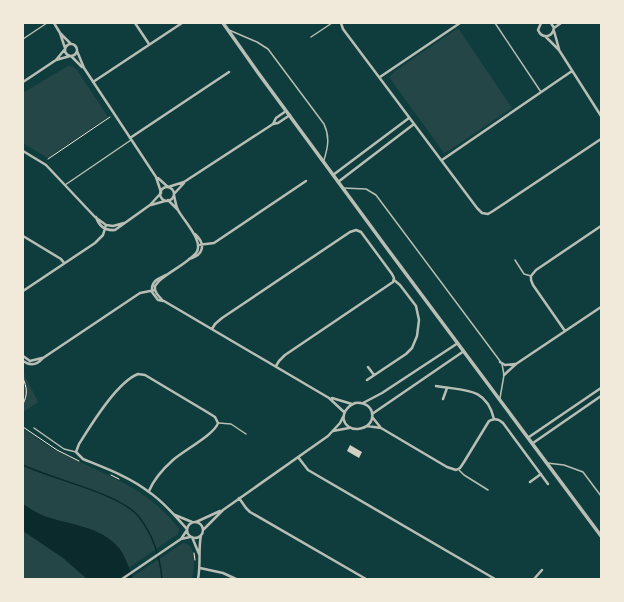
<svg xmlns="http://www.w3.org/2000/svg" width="624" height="602" viewBox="0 0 624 602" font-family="'DejaVu Sans',sans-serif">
<rect width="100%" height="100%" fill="#0f3d3e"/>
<!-- green -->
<path fill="#244646" d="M458,28L512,108L450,150L444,153L389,77L395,71Z
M68,66L74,67L77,70L108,117L48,158L23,143V93Z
M23,372L38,402L23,412Z
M23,429C35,436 46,446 59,452C104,475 147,486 179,529L178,534L112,579H23Z
M183,543C198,545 194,568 192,579H129Z"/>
<!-- water -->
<path fill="#0a2a2b" d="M23,504C30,508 36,513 44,516C70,525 101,526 119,548C126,557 129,568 133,579H87L63,558L23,531Z"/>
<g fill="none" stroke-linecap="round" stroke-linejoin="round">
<!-- stream -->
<path stroke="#0a2a2b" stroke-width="1.5" d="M23,465C51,479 122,494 139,517C153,535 160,557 162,579"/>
</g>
<!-- building -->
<path fill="#cfcfc3" d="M350,445L362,452L359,458L347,451Z"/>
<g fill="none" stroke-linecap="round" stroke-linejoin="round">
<!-- path -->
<path stroke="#f1e9da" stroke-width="1" d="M48,159L110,117
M23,378C27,388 28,394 23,404
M23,427L57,450L79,461
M111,475L119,479
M194,553L195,560"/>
<!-- service -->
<path stroke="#b8beb3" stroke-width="1.5" d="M495,23L541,92
M229,30L257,42L268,49L324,124C330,137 328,147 324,160
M311,37L332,23
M23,39L47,23
M65,185L131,140
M343,188L366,189L376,195L500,361
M515,260L524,274L531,276
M500,398L504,375L502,364
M219,423L231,424L246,434
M34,428L64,449L76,452
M547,463L564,465L583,472L601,496
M459,470L464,475L488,490"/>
<!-- minor -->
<path stroke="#b8beb3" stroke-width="2.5" d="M54,23L60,33L65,48
M135,23L149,44
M341,23L343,29L477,208L482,213L488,214L493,211L601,139
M541,23L538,30C542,39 552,38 554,28L551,23
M554,28L561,23
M554,31L559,49
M60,33L71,44
M545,36L559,50L601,116
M65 50a6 6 0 1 1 12 0a6 6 0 1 1-12 0Z
M77,51L84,68L156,177L161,192
M71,56L82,67
M56,60L70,56
M380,77L460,23
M23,82L56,60L65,49
M93,82L182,23
M273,124L276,118L286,111
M130,138L229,72
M23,151L46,165L95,217L106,225L113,226L124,223
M442,160L572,71
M333,175L409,118
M158,178L168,187
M338,182L414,124
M168,187L184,182L273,124L278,123L290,115
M160 194a7 7 0 1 1 14 0a7 7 0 1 1-14 0Z
M174,194L184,183
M168,200L178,210
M151,205L165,201
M96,217C99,226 105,231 115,230L150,205L161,193
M23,236L61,259L64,263
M198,245L214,243L306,181
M189,259C204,255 206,244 195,234
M166,275C157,279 151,281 152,292L158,300L164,301L329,398L344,412
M155,290V286L159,281C170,271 185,265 196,253C205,242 183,220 178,210C176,206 175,200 174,195
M155,290L157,294L163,301
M23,291L95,243L103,235L106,225
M212,329L215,324L222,318L350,232L356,230L361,232L392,274L394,278L393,282L285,355L279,361L276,366
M565,331L533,285L531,280V276L536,270L601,226
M23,356L30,361L42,358
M23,361C30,366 37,365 43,358L140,293L155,290
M500,362L505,365L515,364
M368,367L374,375
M504,375L516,364L601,307
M367,380L406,354L412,348L417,336L419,320L416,306L400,285L394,280
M436,386C463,391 486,386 494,419
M332,398L352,404
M443,399L447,388
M355,403C376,400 379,427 358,429C342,430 337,411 355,403Z
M363,403L382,393L458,343
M372,414L464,351
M373,418L381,428
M367,426L381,428L447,467L456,470L460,468L464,462L489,421C494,418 499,419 503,423L548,484
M333,431L349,428
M529,437L601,388
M533,443L601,396
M298,457L308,470L495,579
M530,482L541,474
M149,491C154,479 164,468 173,460C183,451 215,434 218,423L215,417L207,412L145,375L138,374C117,382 91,425 79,444L76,452L83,459C105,468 130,477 149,492C164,502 175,516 187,529
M239,498L246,508L250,512L366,579
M175,515L192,522
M196,522L220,511
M187 530a8 8 0 1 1 16 0a8 8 0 1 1-16 0Z
M203,530L223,510L328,436L340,423L343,417
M192,537L199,554
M181,539L187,530
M200,568L223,573L236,579
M122,579L181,539L190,537
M198,579C201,564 198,550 201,535
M534,579L542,570"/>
<!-- tertiary -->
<path stroke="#b8beb3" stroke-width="3.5" d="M223,23L259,74L386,247L601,536"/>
</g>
<!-- border -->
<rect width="624" height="602" fill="none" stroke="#f1e9da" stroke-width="48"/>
</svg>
